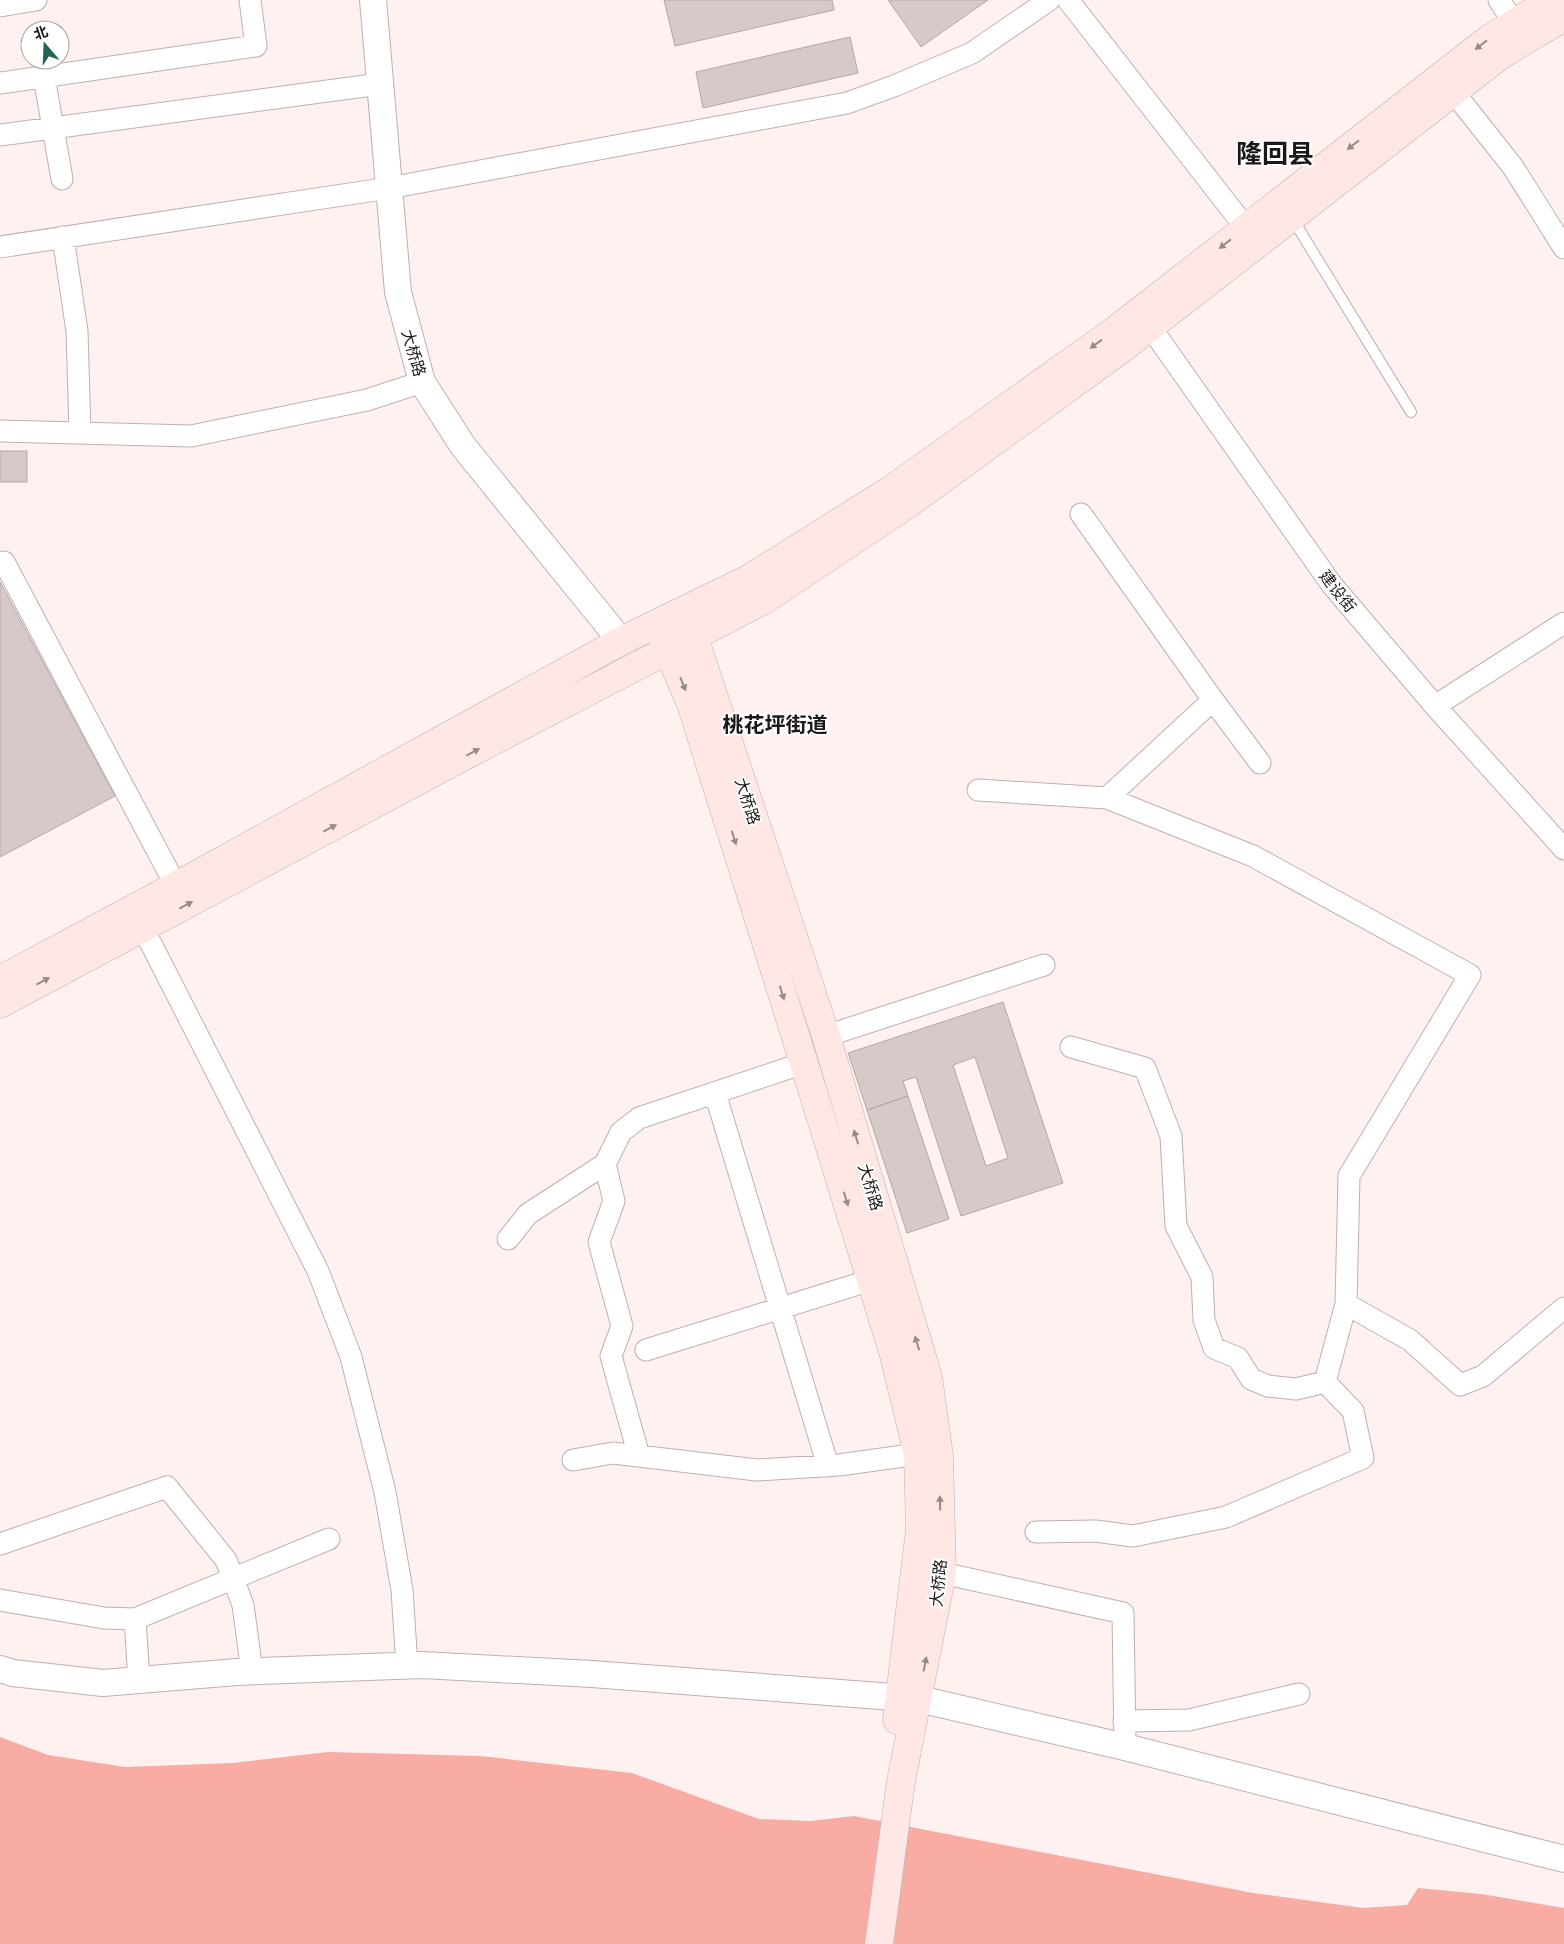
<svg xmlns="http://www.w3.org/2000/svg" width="1564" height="1944" viewBox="0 0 1564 1944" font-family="'IBM Plex Sans','Noto Sans SC',sans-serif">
<rect width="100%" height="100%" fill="#fef1ef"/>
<!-- water -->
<path fill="#f8aca3" d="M0,1737L48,1755L125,1767L233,1763L328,1752L480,1756L632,1773L759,1819L810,1821L854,1816L1253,1893L1363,1908L1407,1905L1418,1888L1481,1894L1564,1908V1944H0Z"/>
<!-- building -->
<path fill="#d6c9c8" stroke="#b4a8a6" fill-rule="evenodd" d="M664,0H832L834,10L675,46Z
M888,0H988L921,47Z
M850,37L858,73L703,108L696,72Z
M0,451H27V482H0Z
M0,582L115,796L0,857Z
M1003,1002L1063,1183L961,1216L916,1077L903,1081L908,1096L867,1110L848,1053ZM975,1057L1008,1158L986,1166L953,1065Z
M908,1096L949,1219L907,1233L867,1110Z"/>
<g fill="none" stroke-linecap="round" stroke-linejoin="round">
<!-- service casing -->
<g stroke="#bdb1af" stroke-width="12">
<path id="service" d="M1292,218L1411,412"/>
</g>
<!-- minor casing -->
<g stroke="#bdb1af" stroke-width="23">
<path id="minor" d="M1068,0L1246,228
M1499,0L1514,23
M0,6L36,0
M44,77L62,179
M1444,80L1513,167L1564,248
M0,83L256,46L250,0
M0,135L380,84
M63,237L77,331L80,432
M0,247L389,188L847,103L894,86L972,53L1049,0
M1142,315L1332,585L1435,706L1564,849
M0,431L191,436L367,400L422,382
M1081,514L1213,700L1260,763
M0,564L4,562L176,886
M1435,706L1564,623
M978,790L1107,798L1213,700
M134,914L143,928L318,1271L351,1357L385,1492L402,1590L407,1666
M826,1036L1044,965
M1071,1047L1145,1068L1171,1136L1176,1226L1202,1277L1204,1320L1214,1348L1238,1358L1251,1379L1268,1386L1296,1389L1325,1382
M715,1093L828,1466
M605,1164L614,1201L599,1242L622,1326L611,1356L639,1456
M508,1239L528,1214L605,1164L621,1132L639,1118L804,1063
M1346,1304L1410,1340L1460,1385L1483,1376L1564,1308
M646,1350L871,1280
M573,1460L613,1453L757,1470L839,1465L918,1454
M1036,1532L1095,1531L1133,1536L1226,1517L1363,1458L1353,1411L1325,1382L1346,1304L1349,1176L1470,975L1253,856L1107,798
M0,1544L167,1487L226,1560L243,1605L252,1672
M942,1573L1123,1613L1125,1747
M0,1600L104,1618L135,1619L329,1539
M135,1619L139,1680
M1124,1721L1189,1720L1299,1694"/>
</g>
<!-- tertiary casing -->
<g stroke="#bdb1af" stroke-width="28">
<path id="tertiary" d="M373,0L398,292L422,382L463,446L621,641
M0,1669L13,1673L103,1683L237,1672L422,1665L592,1674L919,1699L1125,1747L1564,1859"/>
</g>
<!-- secondary casing -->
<g stroke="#bdb1af" stroke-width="29">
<path id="secondary" d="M686,623L694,637L826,1036L928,1377L939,1456L942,1573L901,1781L879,1944
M661,634L691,704L804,1063L894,1355L918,1454L920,1529L897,1720
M0,980L196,875L621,641L750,578L889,491L1113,332L1489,39L1552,0
M0,1004L470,753L764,600L908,504L1123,348L1501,55L1564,17"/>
</g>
<!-- service -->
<use href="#service" stroke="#fff" stroke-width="10"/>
<!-- minor -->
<use href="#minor" stroke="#fff" stroke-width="21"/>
<!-- tertiary -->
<use href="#tertiary" stroke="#fff" stroke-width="26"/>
<!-- secondary -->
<use href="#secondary" stroke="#fee7e4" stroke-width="28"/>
</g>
<!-- one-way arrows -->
<defs><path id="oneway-solid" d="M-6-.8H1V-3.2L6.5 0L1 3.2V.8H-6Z" transform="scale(1.25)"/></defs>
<g fill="#988a88">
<use href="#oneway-solid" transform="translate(1481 45) rotate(142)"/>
<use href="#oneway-solid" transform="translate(1353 145) rotate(142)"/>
<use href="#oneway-solid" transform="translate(1225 244) rotate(142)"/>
<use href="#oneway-solid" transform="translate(1096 344) rotate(144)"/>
<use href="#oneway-solid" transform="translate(683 684) rotate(68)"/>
<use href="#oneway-solid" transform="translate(473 752) rotate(-28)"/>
<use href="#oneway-solid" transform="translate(330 828) rotate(-28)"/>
<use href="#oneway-solid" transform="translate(734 838) rotate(73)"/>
<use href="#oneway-solid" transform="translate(186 905) rotate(-28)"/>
<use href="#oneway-solid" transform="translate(43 981) rotate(-28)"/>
<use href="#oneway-solid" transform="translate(782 993) rotate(73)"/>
<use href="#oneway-solid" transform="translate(856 1137) rotate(-107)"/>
<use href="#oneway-solid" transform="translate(846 1199) rotate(73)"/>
<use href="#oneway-solid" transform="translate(917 1343) rotate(-107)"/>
<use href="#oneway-solid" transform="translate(940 1503) rotate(-92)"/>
<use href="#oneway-solid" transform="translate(925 1664) rotate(-79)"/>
</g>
<g text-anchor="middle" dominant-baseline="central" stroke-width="4" stroke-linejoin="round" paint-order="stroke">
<!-- street labels -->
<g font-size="16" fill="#1c1817" stroke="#fff">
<text transform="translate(414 353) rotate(74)">大桥路</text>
<text transform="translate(1338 591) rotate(52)">建设街</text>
<text transform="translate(748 801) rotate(72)">大桥路</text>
<text transform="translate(871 1187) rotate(73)">大桥路</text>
<text transform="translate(938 1583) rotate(-84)">大桥路</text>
</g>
<!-- district labels -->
<g font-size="21" font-weight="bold" fill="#1c1817" stroke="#fff">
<text x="775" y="724">桃花坪街道</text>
</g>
<!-- town labels -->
<g font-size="26" font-weight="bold" fill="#1c1817" stroke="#fff">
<text x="1275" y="153">隆回县</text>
</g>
</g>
<!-- north arrow -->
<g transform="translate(45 45) rotate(341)"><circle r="24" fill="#ffffff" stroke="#a4a3a2"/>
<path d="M0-4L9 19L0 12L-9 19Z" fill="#206556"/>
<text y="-8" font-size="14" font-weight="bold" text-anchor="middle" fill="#1c1817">北</text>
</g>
</svg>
